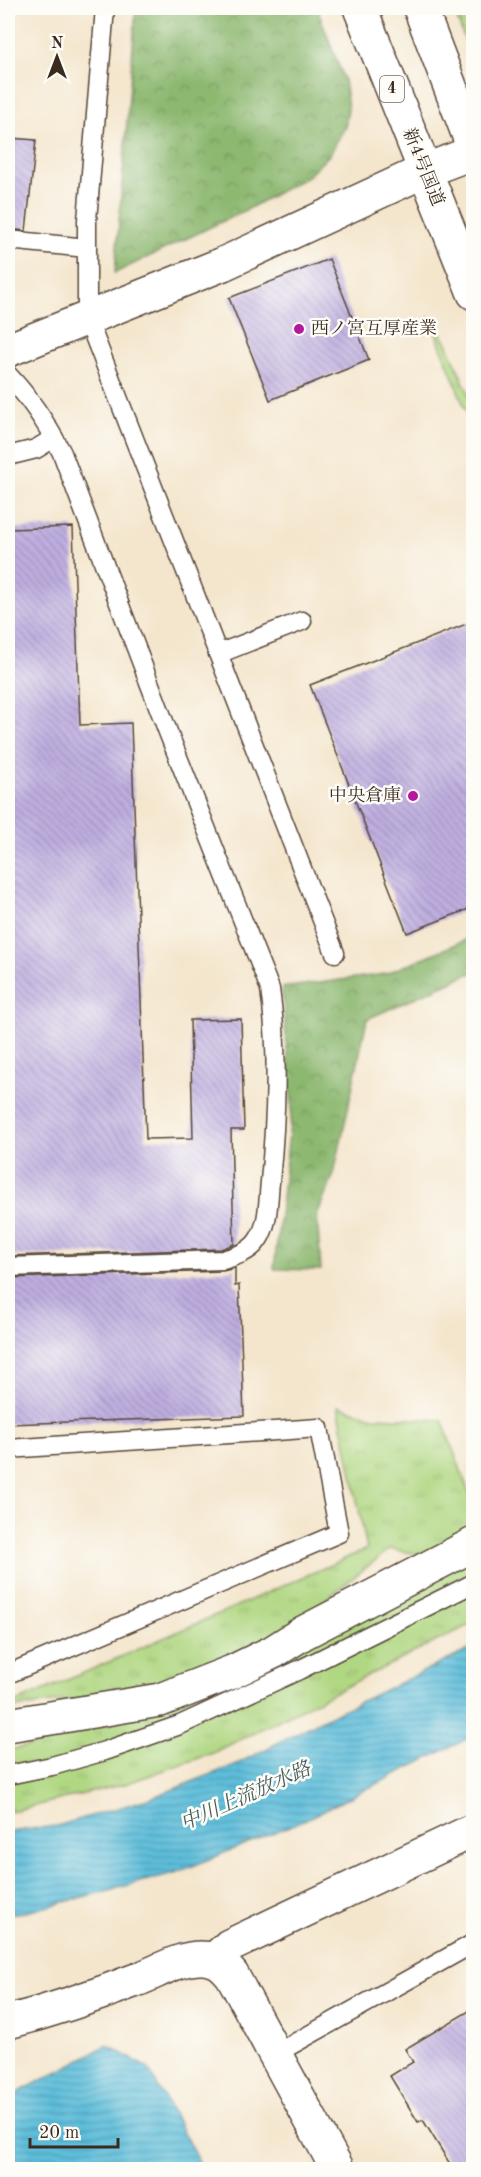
<svg xmlns="http://www.w3.org/2000/svg" width="481" height="2177" viewBox="0 0 481 2177" font-family="'Old Standard TT','Noto Serif JP',serif">
<defs>
<pattern id="grass-tufts" width="24" height="20" patternUnits="userSpaceOnUse" patternTransform="scale(1.5)"><rect width="24" height="20" fill="#b0d782"/><path d="M3 7l-1-3M5 7V3M7 7l1-3M15 17l-1-3M17 17v-4M19 17l1-3" fill="none" stroke="#98b970"/></pattern>
<pattern id="forest-crowns" width="20" height="18" patternUnits="userSpaceOnUse" patternTransform="scale(1.5)"><rect width="20" height="18" fill="#8cb870"/><path d="M2 6a3 3 0 1 1 6 0M12 15a3 3 0 1 1 6 0" fill="none" stroke="#74965b"/></pattern>
<pattern id="water-rules" width="6" height="5" patternUnits="userSpaceOnUse" patternTransform="scale(1.5)"><rect width="6" height="5" fill="#5dbedb"/><path d="M0 2.5h6" fill="none" stroke="#4e9bb1"/></pattern>
<pattern id="building-back-hatch" width="6" height="6" patternUnits="userSpaceOnUse" patternTransform="scale(1.5)"><rect width="6" height="6" fill="#bfafe1"/><path d="M-1 5l2 2M0 0l6 6M5-1l2 2" fill="none" stroke="#9c8fb6"/></pattern>
</defs>
<rect width="100%" height="100%" fill="#fdfcf7"/>
<filter id="ink" filterUnits="userSpaceOnUse"><feTurbulence type="fractalNoise" baseFrequency=".0167" numOctaves="2"/><feDisplacementMap in="SourceGraphic" scale="12" xChannelSelector="R" yChannelSelector="G"/><feConvolveMatrix kernelMatrix="1 2 1 2 8 2 1 2 1" color-interpolation-filters="sRGB"/></filter>
<filter id="wash" filterUnits="userSpaceOnUse"><feTurbulence type="fractalNoise" baseFrequency=".008" numOctaves="4" result="noise"/><feDisplacementMap in="SourceGraphic" scale="24" xChannelSelector="R" yChannelSelector="G"/><feGaussianBlur stdDeviation="1.35" result="paint"/><feColorMatrix in="noise" values="0 0 0 0 0 0 0 0 0 0 0 0 0 0 0 0 0 1.4 0 .05"/><feComposite in="paint" operator="in"/></filter>
<g filter="url(#wash)">
<rect width="100%" height="100%" fill="#f4e6cd"/>
<!-- grass -->
<path fill="url(#grass-tufts)" stroke="#768050" stroke-width="1.5" d="M453,8H473V54L465,40Z
M429,316L446,341L473,404V429Z
M338,1406L374,1417L442,1420L469,1493L473,1494V1532L423,1555L390,1549L272,1641L167,1687L8,1709V1706L367,1549Z
M473,1557V1623L213,1753L125,1784L8,1812V1750L39,1744L143,1714Z"/>
<!-- forest -->
<path fill="url(#forest-crowns)" stroke="#647147" stroke-width="1.5" d="M136,8H317L344,80L348,108L345,127L330,154L308,176L250,208L115,273Z
M473,937V972L367,1019L334,1174L317,1215L321,1270L274,1269L292,1107L282,988L385,974Z"/>
<!-- water -->
<path fill="url(#water-rules)" stroke="#4c747c" stroke-width="1.5" d="M473,1648V1736L304,1820L178,1872L26,1912L8,1914V1832L57,1826L148,1799L235,1765L330,1716Z
M107,2045L148,2068L203,2169H8V2098Z"/>
<g id="blocks">
<!-- building -->
<path fill="url(#building-back-hatch)" d="M8,138L36,140L26,231L8,229Z
M329,259L369,360L270,400L229,298Z
M73,527L80,725L131,723L146,1139L193,1138L190,1020L241,1019L244,1130H231L234,1244L221,1249L8,1256V529Z
M474,621V907L407,933L310,685Z
M235,1268V1286L239,1285L244,1416L8,1424V1278L223,1271Z
M474,2008V2169H453L423,2120L418,2122L390,2076L413,2062L405,2049Z"/>
</g>
</g>
<g filter="url(#ink)">
<use href="#blocks" fill-opacity="0" stroke="#574638" stroke-width="1.5"/>
<g fill="none" stroke-linecap="round" stroke-linejoin="round">
<!-- lane casing -->
<g stroke="#574638" stroke-width="21">
<path id="lane" d="M105,8L87,220V318L335,953
M8,240L87,248
M8,375C31,399 47,424 62,453L168,732L270,989C279,1053 276,1118 270,1182C268,1200 269,1224 258,1240C250,1252 236,1256 223,1260L8,1267
M8,456L36,449L54,438
M218,654L302,621
M8,1449L319,1428L339,1533L8,1674
M8,1775L52,1766L105,1751L180,1725L299,1670L474,1583
M275,2054L474,1943"/>
</g>
<!-- street casing -->
<g stroke="#574638" stroke-width="36">
<path id="street" d="M8,1725L160,1700L232,1672L273,1652L303,1633L474,1544"/>
</g>
<!-- secondary casing -->
<g stroke="#574638" stroke-width="36">
<path id="secondary" d="M8,350L223,264L424,171L474,152
M215,1959L229,1946L474,1830
M8,2022C50,2011 95,1996 136,1980C156,1973 180,1957 202,1958C216,1958 223,1964 232,1975L338,2170"/>
</g>
<!-- highway casing -->
<g stroke="#574638" stroke-width="36">
<path id="highway" d="M360,8L474,293
M420,8L474,149"/>
</g>
<!-- lane -->
<use href="#lane" stroke="#fff" stroke-width="18"/>
<!-- street -->
<use href="#street" stroke="#fff" stroke-width="33"/>
<!-- secondary -->
<use href="#secondary" stroke="#fff" stroke-width="33"/>
<!-- highway -->
<use href="#highway" stroke="#fff" stroke-width="33"/>
</g>
</g>
<!-- markers -->
<g fill="#b5179e" stroke="#fdfcf7" stroke-width="2">
<circle cx="299" cy="329" r="6"/>
<circle cx="413" cy="796" r="6"/>
</g>
<g text-anchor="middle" dominant-baseline="central" stroke-width="5" stroke-linejoin="round" paint-order="stroke">
<!-- shield labels -->
<rect fill="#fdfcf7" stroke="#75695f" stroke-width="1.5" x="380" y="76" width="24" height="26" rx="4.5"/>
<g font-size="16" font-weight="bold" fill="#3b2a1e">
<text x="392" y="89">4</text>
</g>
<!-- street labels -->
<g font-size="18" fill="#3b2a1e" stroke="#fdfcf7">
<text transform="translate(423 167) rotate(68)">新4号国道</text>
</g>
<!-- poi labels -->
<g font-size="18" fill="#3b2a1e" stroke="#fdfcf7" text-anchor="start">
<text x="311" y="329">西ノ宮互厚産業</text>
<text x="401" y="796" text-anchor="end">中央倉庫</text>
</g>
<!-- water labels -->
<g font-size="20" font-style="italic" fill="#475e60" stroke="#fdfcf7">
<text transform="translate(246 1797) rotate(-24)">中川上流放水路</text>
</g>
</g>
<!-- margin -->
<rect width="481" height="2177" fill="none" stroke="#fdfcf7" stroke-width="30"/>
<!-- north arrow -->
<g transform="translate(57 57)" stroke="#fdfcf7" stroke-width="4.5" paint-order="stroke">
<path d="M0-4.5L10 22L0 15L-10 22Z" fill="#3b2a1e"/>
<text y="-9" font-size="16" font-weight="bold" text-anchor="middle" fill="#3b2a1e">N</text>
</g>
<!-- scale -->
<path d="M30 2138v9h88v-9" fill="none" stroke="#3b2a1e" stroke-width="3"/>
<text x="39" y="2138" font-size="18" fill="#3b2a1e" stroke="#fdfcf7" stroke-width="4.5" paint-order="stroke">20 m</text>
</svg>
